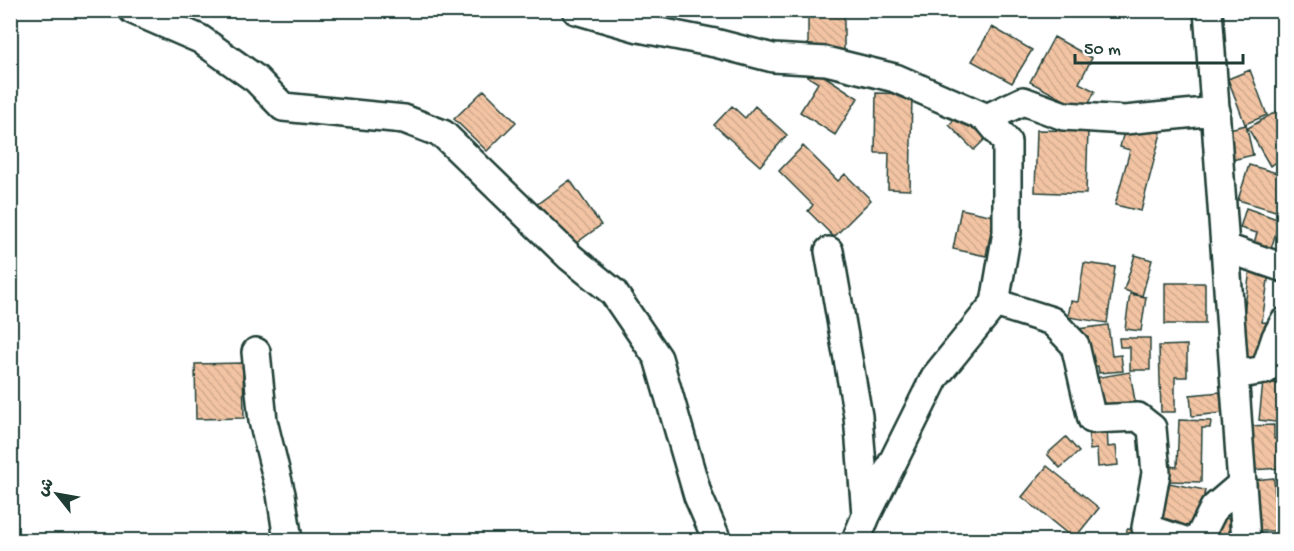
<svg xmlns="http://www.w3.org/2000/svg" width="1294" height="551" viewBox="0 0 1294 551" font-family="'Gochi Hand','Playpen Sans Arabic',sans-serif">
<defs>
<pattern id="building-back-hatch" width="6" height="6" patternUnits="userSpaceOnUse" patternTransform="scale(1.5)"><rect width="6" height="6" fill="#f3c4a3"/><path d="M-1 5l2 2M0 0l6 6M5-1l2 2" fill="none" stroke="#d0a98d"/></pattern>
</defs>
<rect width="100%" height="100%" fill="#fff"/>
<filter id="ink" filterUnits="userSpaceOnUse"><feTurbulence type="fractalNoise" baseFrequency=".0167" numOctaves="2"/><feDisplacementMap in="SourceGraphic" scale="12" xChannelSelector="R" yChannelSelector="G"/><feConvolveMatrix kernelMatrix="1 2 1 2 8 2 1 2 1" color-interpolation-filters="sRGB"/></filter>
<g filter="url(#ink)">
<!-- building -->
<path fill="url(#building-back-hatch)" stroke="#1f3d34" stroke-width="1.5" d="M808,10H844V51H808Z
M992,27L1032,50L1012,83L972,61Z
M1054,37L1092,58L1079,83L1095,91L1085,111L1030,82Z
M812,68L858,98L835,135L800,112L818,83L807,76Z
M1250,70L1267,115L1245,124L1228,79Z
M484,90L516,122L487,151L454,119Z
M876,93L912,94L910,190L888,189L889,153H875Z
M732,106L745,118L755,106L787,135L760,166L714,125Z
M1279,110L1284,118V158L1270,166L1248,128Z
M963,111L988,136L974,150L949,125Z
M1126,124L1161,133L1141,211L1115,205L1130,150L1120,147Z
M1246,125L1253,155L1228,161L1221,131Z
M1037,130L1088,131L1086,194L1035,192Z
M803,146L838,181L845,174L871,200L834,237L808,211L813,205L779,171Z
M1249,165L1284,175V198L1279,212L1238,200Z
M570,180L601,225L568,249L536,205Z
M1246,208L1280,220L1269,255L1252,249L1257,233L1240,228Z
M961,209L994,216L986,256L953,249Z
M1135,255L1152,260L1142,296L1124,290Z
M1084,263L1115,267L1107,323L1068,317L1071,301L1078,302Z
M1251,263L1270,266L1262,322L1272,323L1267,360L1238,356Z
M1165,283H1205V324H1165Z
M1130,294L1146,297L1141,331L1125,329Z
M1108,325L1112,356L1121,355L1123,371L1099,373L1098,366L1083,368L1078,329Z
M1119,338H1150V370H1130V347H1120Z
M1187,345V377H1175V412H1161L1159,346Z
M243,363L244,418L196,419L195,364Z
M1130,372L1136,407L1100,413L1094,378Z
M1263,382L1284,384V423L1259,420Z
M1220,392L1222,413L1192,416L1190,395Z
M1179,420L1211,421L1210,428H1202L1201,482L1169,481V466L1177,467Z
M1274,425V439L1284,438V468L1250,470L1248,426Z
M1107,427L1108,447L1116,446L1118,465L1098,467L1097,449L1090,450L1088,429Z
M1066,437L1079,452L1060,468L1047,454Z
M1047,466L1099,508L1074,539L1022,497Z
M1274,478L1277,531H1255L1253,480Z
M1158,481L1205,490L1197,534L1149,525Z
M1215,515L1229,519V540H1208Z
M1127,529L1144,530L1143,540H1126Z"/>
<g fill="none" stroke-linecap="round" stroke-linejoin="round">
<!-- minor casing -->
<g stroke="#1f3d34" stroke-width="32">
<path id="minor" d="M133,10L200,39L256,79L283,107L404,119L443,134L570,257L613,292L658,358L698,496L717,540
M576,10L639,28L715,43L773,58L826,61L895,78L987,118L1023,101L1064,116L1125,120L1216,111
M1208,10L1246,540
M1226,248L1284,268
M829,251L858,416L866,515
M995,303L1052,321L1075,345L1092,419L1138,417L1152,428L1156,473L1146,528L1182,540
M256,352L263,421L281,494L288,540
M1234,375L1265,370L1276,337L1284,322
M856,540L866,516L935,377L995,303L1007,232V142L987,118
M1198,540L1214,508L1242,484"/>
</g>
<!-- minor -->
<use href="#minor" stroke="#fff" stroke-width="27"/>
</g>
</g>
<!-- margin -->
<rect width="1294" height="551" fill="none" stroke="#fff" stroke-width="36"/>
<rect x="18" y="18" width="1258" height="515" fill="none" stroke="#1f3d34" stroke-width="2" filter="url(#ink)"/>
<!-- north arrow -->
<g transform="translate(57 494) rotate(301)" stroke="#ffffff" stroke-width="4.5" paint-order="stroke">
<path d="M0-4.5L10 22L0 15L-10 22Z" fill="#1f3d34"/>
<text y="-9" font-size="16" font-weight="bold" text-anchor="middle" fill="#1f3d34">ش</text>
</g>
<!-- scale -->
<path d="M1075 54v9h168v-9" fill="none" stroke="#1f3d34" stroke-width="3"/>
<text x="1084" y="54" font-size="18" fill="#1f3d34" stroke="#ffffff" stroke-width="4.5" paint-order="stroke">50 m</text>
</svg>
